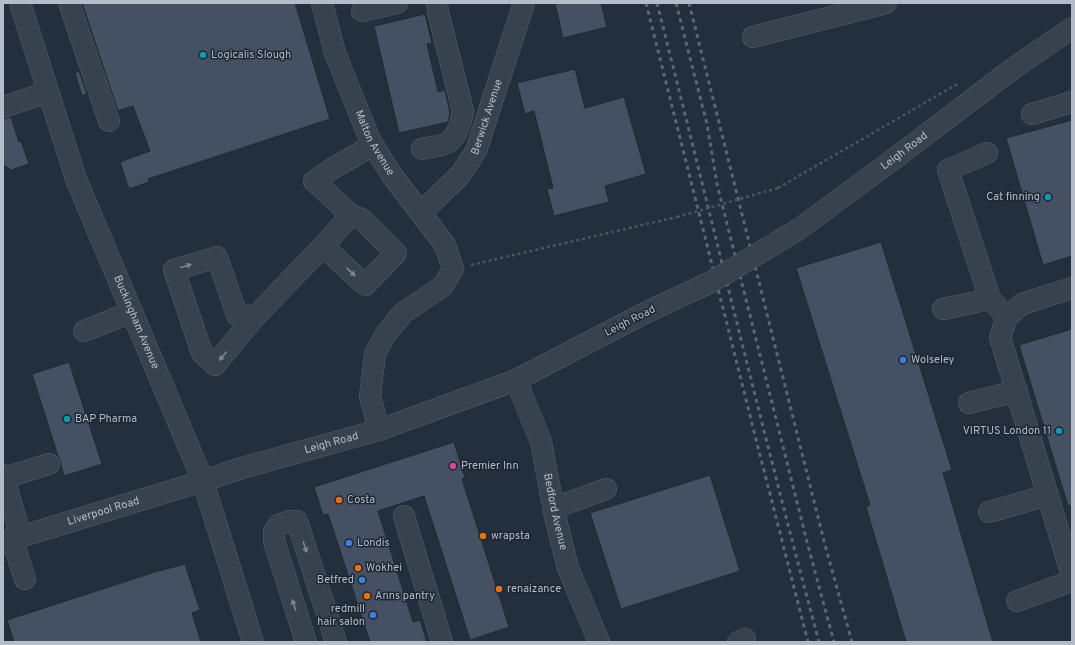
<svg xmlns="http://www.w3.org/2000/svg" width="1075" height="645" viewBox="0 0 1075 645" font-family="Overpass,sans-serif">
<rect width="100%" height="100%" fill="#242f3e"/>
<!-- building -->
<path fill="#455162" stroke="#1f2835" d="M82,3H295L330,119L148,179L149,182L129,189L120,162L150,151L133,106L118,111Z
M555,3H601L607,27L563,38Z
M425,14L432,43L427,44L438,92L445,90L450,113L448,122L399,133L374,26Z
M575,69L585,108L624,97L646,174L605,186L609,202L554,216L547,189L553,188L534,111L525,114L517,83Z
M79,71L87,94L82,96L75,73Z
M11,117L19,142L21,141L29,164L11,170L3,165V119Z
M1072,120V256L1043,265L1006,138Z
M881,242L952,470L943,473L993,642H906L866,507L870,505L796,268Z
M1072,329V505L1068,506L1019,345Z
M69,362L102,464L64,476L61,465L60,460L58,456L32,374Z
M454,442L465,478L462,479L509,627L470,640L424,496L378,511L413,622L420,620L427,642H370L328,514L323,515L314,487Z
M710,475L740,571L621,609L590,513Z
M185,564L200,610L192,613L201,642H14L7,620L155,572Z"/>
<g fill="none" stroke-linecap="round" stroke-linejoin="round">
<!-- minor casing -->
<g stroke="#565f6c" stroke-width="22">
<g id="minor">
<path id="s1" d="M20,3L76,179L203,481L253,642"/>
<path d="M69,3L109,121"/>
<path id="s2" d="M322,3L335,53L370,140L391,174L445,245L453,269L443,286L403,313L385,335L375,354L370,396L379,430"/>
<path d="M362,11L397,3"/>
<path d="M753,37L886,3"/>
<path d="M3,107L48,92"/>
<path d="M1032,114L1072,102"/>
<path d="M422,149C429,147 438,147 445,144C457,139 461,123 463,111L438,12L437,3"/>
<path d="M987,153L948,170L990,299L1007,317"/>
<path id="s3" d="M421,213L460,175L476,151L524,3"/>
<path id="s4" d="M799,229L898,156L1011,70L1072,28"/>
<path d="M323,246L365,285L396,253L363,220L351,215L314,181L330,170L373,145"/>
<path d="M1072,288L1022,304L1007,317L1000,337L1072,576"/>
<path d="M943,309L990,299"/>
<path d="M256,316L237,315L217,257L174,270L202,353L215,365L247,326L256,316L323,246L351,215"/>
<path d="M84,331L132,312"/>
<path id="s5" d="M516,380L541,442L555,516L568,568L599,642"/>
<path d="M969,403L1017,391"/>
<path d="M3,475L21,537"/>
<path d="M4,478L49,464"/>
<path d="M554,508L606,489"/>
<path d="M989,512L1048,495"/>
<path d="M404,516L442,642"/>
<path d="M12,539L25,579"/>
<path id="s6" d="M3,542L203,481L242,468L379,430L516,380L647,312"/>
<path d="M1017,601L1072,581"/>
<path d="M306,642L274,541V532L278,525L290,521H297L336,642"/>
<path d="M738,642L745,639"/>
</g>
</g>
<!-- path -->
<path stroke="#44595c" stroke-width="2.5" stroke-dasharray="3 3" stroke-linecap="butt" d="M778,188L959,83
M471,265L677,217"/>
<!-- minor -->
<use href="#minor" stroke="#38414e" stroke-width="21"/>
<!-- rail -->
<path stroke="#5a6575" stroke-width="3" stroke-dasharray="4 4" stroke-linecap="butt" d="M646,3L760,455L808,642
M657,3C711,216 762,430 819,642
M676,3L707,124L717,184L807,542L834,642
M689,3L825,545L852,642"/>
<!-- minor-bridge casing -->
<g stroke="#565f6c" stroke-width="22" stroke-linecap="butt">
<path id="minor-bridge" d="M647,312L711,282L799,229"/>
</g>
<!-- path-bridge -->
<path stroke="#44595c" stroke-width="2.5" stroke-dasharray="3 3" stroke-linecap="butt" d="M677,217L778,188"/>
<!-- minor-bridge -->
<use href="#minor-bridge" stroke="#38414e" stroke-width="21"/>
</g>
<!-- one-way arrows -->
<defs><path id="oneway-solid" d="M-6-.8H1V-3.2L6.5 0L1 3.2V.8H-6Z"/></defs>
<g fill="#7c8592">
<use href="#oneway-solid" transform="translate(186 266) rotate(-17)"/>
<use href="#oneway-solid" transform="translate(351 272) rotate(43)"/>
<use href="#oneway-solid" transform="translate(223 356) rotate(130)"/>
<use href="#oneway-solid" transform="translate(305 547) rotate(72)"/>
<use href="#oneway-solid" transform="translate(294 605) rotate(-108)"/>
</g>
<!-- markers -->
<g fill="#0f9aa8" stroke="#1d2633" stroke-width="1.5">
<circle cx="203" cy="55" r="4"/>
<circle cx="1048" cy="197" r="4"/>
<circle cx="67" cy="419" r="4"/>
<circle cx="1059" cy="431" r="4"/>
</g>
<g fill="#3f7fe0" stroke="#1d2633" stroke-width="1.5">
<circle cx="903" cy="360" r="4"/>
<circle cx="349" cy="543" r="4"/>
<circle cx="362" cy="580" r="4"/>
<circle cx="373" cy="615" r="4"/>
</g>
<circle fill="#d1479c" stroke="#1d2633" stroke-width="1.5" cx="453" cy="466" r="4"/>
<g fill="#e8710a" stroke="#1d2633" stroke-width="1.5">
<circle cx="339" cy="500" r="4"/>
<circle cx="483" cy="536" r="4"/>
<circle cx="358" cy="568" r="4"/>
<circle cx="499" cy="589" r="4"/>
<circle cx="367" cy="596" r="4"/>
</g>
<g text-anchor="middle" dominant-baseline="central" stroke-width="3" stroke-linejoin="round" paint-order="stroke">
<!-- poi labels -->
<g font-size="11" fill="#b4bcc9" stroke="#1d2633" text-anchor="start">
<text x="211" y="55">Logicalis Slough</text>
<text x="1040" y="197" text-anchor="end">Cat finning</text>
<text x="911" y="360">Wolseley</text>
<text x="75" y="419">BAP Pharma</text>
<text x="1051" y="431" text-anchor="end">VIRTUS London 11</text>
<text x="461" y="466">Premier Inn</text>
<text x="347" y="500">Costa</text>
<text x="491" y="536">wrapsta</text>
<text x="357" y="543">Londis</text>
<text x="366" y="568">Wokhei</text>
<text x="354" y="580" text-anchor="end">Betfred</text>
<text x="507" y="589">renaizance</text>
<text x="375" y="596">Anns pantry</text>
<text x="365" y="609" text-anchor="end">redmill<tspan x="365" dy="13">hair salon</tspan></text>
</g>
<!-- street labels -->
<g font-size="11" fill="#b4bcc9" stroke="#1d2633">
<text stroke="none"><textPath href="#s3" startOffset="119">Berwick Avenue</textPath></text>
<text stroke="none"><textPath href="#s2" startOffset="150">Malton Avenue</textPath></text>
<text stroke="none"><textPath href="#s4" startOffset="131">Leigh Road</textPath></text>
<text transform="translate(630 321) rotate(-27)">Leigh Road</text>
<text stroke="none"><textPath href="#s1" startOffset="340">Buckingham Avenue</textPath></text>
<text stroke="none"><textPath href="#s6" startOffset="343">Leigh Road</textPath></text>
<text stroke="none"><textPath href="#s5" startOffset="138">Bedford Avenue</textPath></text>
<text stroke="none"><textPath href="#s6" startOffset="105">Liverpool Road</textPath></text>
</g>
</g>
<!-- border -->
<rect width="1075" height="645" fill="none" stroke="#b4bcc9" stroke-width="8"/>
</svg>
